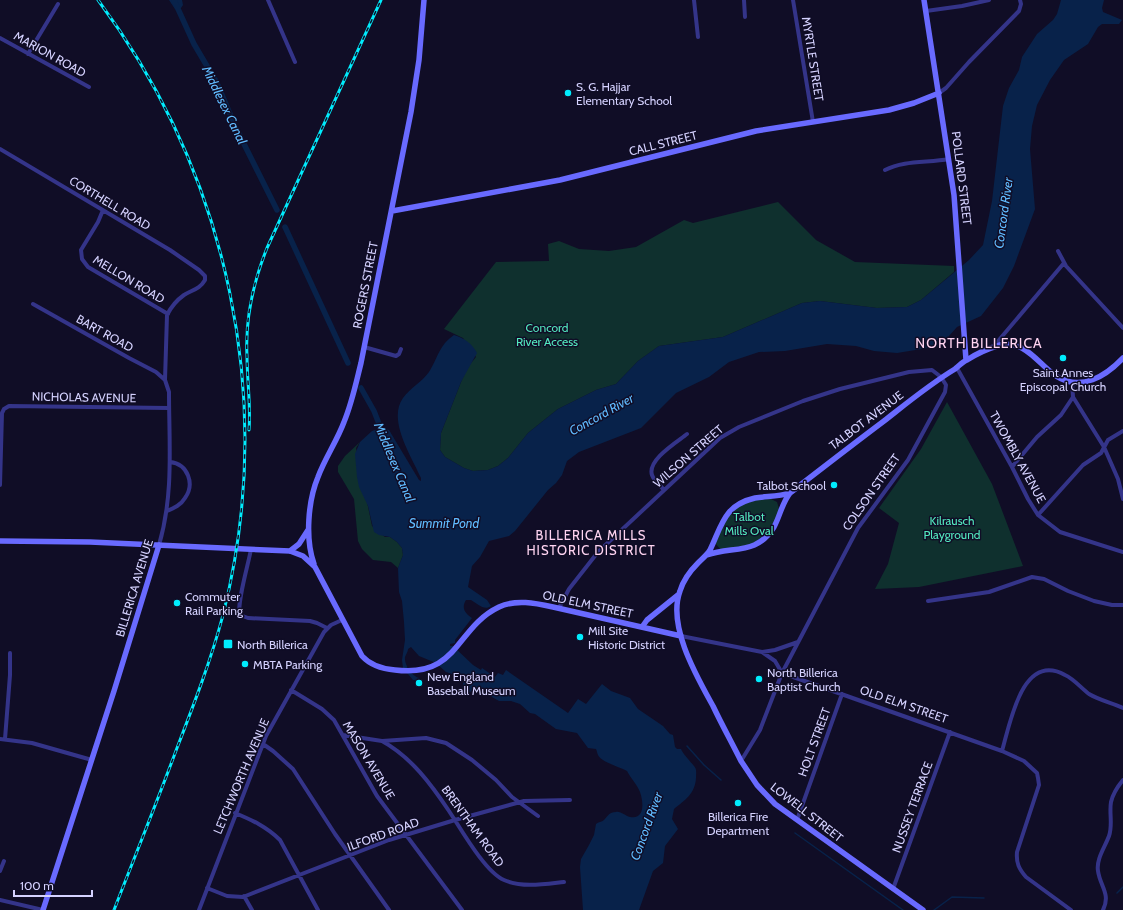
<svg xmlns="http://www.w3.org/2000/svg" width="1123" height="910" viewBox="0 0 1123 910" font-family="Cabin,sans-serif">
<rect width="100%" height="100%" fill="#100d26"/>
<!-- green -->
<path fill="#0f302e" d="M778,202L816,240L855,262L954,266V272L921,300L907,307L877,308L820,301L802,303L723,337L659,346L638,361L616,384L596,390L558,409L528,433L508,458L498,466L488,470L473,471L464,468L445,457L440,450L441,433L461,382L467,368L476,357L463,338L444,329L496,262L549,261L548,244L559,241L579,249L609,251L636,247L684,220L693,223Z
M947,402L992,484L1023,566L919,587L875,589L888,564L899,523L879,508L921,449Z
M360,442L356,448L372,526L385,537H390L397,542L402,548L403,555L398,568L391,562L373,560L362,549L358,541L354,499L338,472V466L345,456Z
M771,499L777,502L780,512L774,526L755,544L721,550L716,544L715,539L724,517L749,500Z"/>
<!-- water -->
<path fill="#08224a" d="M169,0H182L183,5L181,8L175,9Z
M1061,0H1104L1102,8L1103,12L1122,20L1119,24H1102L1098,27L1088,44L1064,60L1050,80L1037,105L1032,126L1030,149L1035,209L1014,266L1003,288L981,316L957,327L940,346L897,353L874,351L856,346L827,344L785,351L759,352L729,362L709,377L676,393L641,428L579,452L567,461L562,475L556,483L548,490L515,531L509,536L489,541L480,557L472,566L468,587L487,600L491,606C484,611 478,604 471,600H466C461,608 465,613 472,618L455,640V643L450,644V646H453L473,665L481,670L482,668L495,677L498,673L503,675L506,670L568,713L578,699L586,704L602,684L611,691L630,698L638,709L663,726L670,734L673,735L675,747L677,749H681C683,754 690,761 694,766C697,769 696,773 696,778C695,794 685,800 674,809L672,819L678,829L665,846L663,863L653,871L639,910H583L580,867L581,859L589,845L594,835L596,824C598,822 602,822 604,820C608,816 609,812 616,812C621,811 625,816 630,817C646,820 643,800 640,792C637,784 631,779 627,771C620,767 601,762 598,755C597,753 597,751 596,749L588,748L577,733L556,729L535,714L530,713L520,704L511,701H499L492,697L484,688H476L470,692L462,691L464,678L446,672L436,663L419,656L411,647L408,649C408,652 406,654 405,657C404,665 412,676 419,678V680H413L403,668L402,660L405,640L404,622L402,601L399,592L398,568L403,555L402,548L397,542L390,537L379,535L374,532L368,506L359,487L357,477L355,454L360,442L372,431L381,428L389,430L419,480L421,481V478C412,457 387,420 403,398C410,388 422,382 429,372C438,358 439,345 454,335C464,338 472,343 477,353L461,382L441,433L440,450L445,457L464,468L473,471L488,470L498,466L508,458L528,433L558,409L596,390L616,384L638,361L659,346L723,337L802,303L820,301L877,308L907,307L921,300L969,260L983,245L992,201L1003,106L1009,88L1019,70L1022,57L1037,34L1053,20L1057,14Z"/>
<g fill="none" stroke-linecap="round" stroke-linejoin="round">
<!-- stream -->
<path stroke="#08224a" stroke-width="1.5" d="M687,746L704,765L721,780
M795,833L903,910
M1117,893L1123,887
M934,910L952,897L984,898"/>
<!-- canal -->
<path stroke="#08224a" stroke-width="5.5" d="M174,0L194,44L217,83L236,128L277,210
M285,227L348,363
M361,388L374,411L383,434"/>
<!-- street -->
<path stroke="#343489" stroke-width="4" d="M268,0L295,62
M694,0L698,37
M744,0L745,17
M793,0L813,122
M926,11L962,6L989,0
M0,38L89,87
M28,54L58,4
M939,93L946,88L969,62L1019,11L1021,4L1020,0
M0,149L170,250L199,270L205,276V280C200,289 192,290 184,295C177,300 171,307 167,315L165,380L169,392C169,444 174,494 159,545
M885,170C904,160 928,163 949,159
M103,210L98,222L81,250L82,259L88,267L168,314
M1058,251L1066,266L1123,328
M33,304L129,358L156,372L165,380
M364,347L396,356L399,354L401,349
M995,347L999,340L1064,263
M957,368L1012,467L1028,499L1038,515L1060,532L1123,552
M1072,382L1073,397L1104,447L1118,479L1123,499
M1012,467L1037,437L1061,415L1073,397
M0,485L2,413L4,409L9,406L169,408
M664,490C660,485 654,481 652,475C647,460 677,442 687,434
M167,511C174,508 181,505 185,498C195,484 188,464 170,462
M1038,515L1083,465L1101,453L1108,440L1123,431
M251,549C249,562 236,605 240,615L248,618L310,621L317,623L327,628
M928,601L989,592L1032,577L1044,579L1068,591L1094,601L1112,605H1123
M559,608L569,589L598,552L720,438L739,427L803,401L840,389L909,372L932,370L941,377L946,385L945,392L908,460L858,528L782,673L760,730L741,761
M681,636L762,652L775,661L782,673L1002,751L1024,761L1037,773L1038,778L1039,785L1017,852C1016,863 1019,869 1026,877L1071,910
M762,652L775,650L798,642
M291,690L322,709L334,720L377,796L462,910
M343,735L382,741L426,738L446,743L472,760L496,780L512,797L538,816
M0,739L32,743L92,760
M5,739L10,675V653
M382,741C411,757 431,784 449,811C461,829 485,872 504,880C522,888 545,884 564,882
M263,744L273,751L293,769L335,834L389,910
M1002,751C1010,724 1022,651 1065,675C1074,679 1081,688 1089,694C1099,700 1112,703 1123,708
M235,813C252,820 267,827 280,840L318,910
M797,820L842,694
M0,871L4,861
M207,888L227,896L243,897L389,840L455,820L524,801L570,800
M893,889L950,732
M244,896L252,910
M0,900L43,910
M199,910L266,736L324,632L331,625L342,620
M1103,910C1111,894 1100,886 1098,871C1096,859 1105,847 1109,836C1113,825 1109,813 1111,802C1113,793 1118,786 1123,780"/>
<!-- secondary -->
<path stroke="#696aff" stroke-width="5.5" d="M924,0L954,195L966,360
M392,211L560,180L756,131L889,110L914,103L939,93
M790,493C778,497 767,496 755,498C724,505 722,525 710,550C707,555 702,559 698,563C690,571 683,581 680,591C667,626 697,677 713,706C722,725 732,743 741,761L757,785L775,804L923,910
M0,541L90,542L290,551L303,556L315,567L362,656C371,666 383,669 395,670C459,678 455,628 499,607C516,599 535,603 553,607L681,636
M290,551L299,544L308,530
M707,555C733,546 757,555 774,527C780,516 782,503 790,493C821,469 852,445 884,421C907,403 930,384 955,369C959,366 962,362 967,360C976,354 990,348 1000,345C1026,340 1038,364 1056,376C1081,392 1106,376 1123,358
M314,564C305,539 308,501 318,477C325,458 337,441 344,422C352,403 356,383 361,363L411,112L419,60L424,0
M642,627L647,620L678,595
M43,910L114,691L159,545"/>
<!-- rail casing -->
<g stroke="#00ecfd" stroke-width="3">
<path id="rail" d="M98,0C229,176 277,401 223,615C211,660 194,704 177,748C157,802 135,856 114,910
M249,430C251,405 247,381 247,356C245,318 253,283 267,248L381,0"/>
</g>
<!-- rail -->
<use href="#rail" stroke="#100d26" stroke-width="1.5" stroke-dasharray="4.5" stroke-linecap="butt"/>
</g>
<!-- markers -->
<g fill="#00ecfd" stroke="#100d26" stroke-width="1.5">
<circle cx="568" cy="93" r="4"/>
<circle cx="1063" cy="358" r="4"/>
<circle cx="834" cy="485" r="4"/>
<circle cx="177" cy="603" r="4"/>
<circle cx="580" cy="637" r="4"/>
<rect x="223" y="639" width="10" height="10" rx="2"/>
<circle cx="245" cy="664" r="4"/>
<circle cx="759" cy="679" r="4"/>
<circle cx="419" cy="683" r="4"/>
<circle cx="738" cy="803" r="4"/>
</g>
<g text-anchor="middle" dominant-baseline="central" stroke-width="3" stroke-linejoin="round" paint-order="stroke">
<!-- street labels -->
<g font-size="12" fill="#d5d2ff" stroke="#100d26">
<text transform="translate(50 54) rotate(29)">MARION ROAD</text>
<text transform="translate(813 59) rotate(81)">MYRTLE STREET</text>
<text transform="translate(663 143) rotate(-14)">CALL STREET</text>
<text transform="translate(962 178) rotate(83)">POLLARD STREET</text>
<text transform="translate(110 203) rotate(31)">CORTHELL ROAD</text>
<text transform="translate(129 279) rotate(31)">MELLON ROAD</text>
<text transform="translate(365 285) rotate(-79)">ROGERS STREET</text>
<text transform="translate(105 333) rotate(29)">BART ROAD</text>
<text transform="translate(84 397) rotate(1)">NICHOLAS AVENUE</text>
<text transform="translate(866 420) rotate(-37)">TALBOT AVENUE</text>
<text transform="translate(688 456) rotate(-41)">WILSON STREET</text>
<text transform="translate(1018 457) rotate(61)">TWOMBLY AVENUE</text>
<text transform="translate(871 492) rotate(-55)">COLSON STREET</text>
<text transform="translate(134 588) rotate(-73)">BILLERICA AVENUE</text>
<text transform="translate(588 604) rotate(12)">OLD ELM STREET</text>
<text transform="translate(904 704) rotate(19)">OLD ELM STREET</text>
<text transform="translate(814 742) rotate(-70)">HOLT STREET</text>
<text transform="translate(369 760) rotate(59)">MASON AVENUE</text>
<text transform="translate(241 776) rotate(-67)">LETCHWORTH AVENUE</text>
<text transform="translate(912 807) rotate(-70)">NUSSEY TERRACE</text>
<text transform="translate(807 812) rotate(38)">LOWELL STREET</text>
<text transform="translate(473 826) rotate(54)">BRENTHAM ROAD</text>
<text transform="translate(383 834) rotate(-20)">ILFORD ROAD</text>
</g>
<!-- poi labels -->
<g font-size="12" fill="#d5d2ff" stroke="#100d26" text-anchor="start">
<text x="576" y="86">S. G. Hajjar<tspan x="576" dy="14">Elementary School</tspan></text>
<text x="1063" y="372" text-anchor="middle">Saint Annes<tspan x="1063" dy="14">Episcopal Church</tspan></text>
<text x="826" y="485" text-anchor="end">Talbot School</text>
<text x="185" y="596">Commuter<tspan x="185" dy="14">Rail Parking</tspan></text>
<text x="588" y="630">Mill Site<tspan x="588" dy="14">Historic District</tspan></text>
<text x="237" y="644">North Billerica</text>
<text x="253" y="664">MBTA Parking</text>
<text x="767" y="672">North Billerica<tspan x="767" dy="14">Baptist Church</tspan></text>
<text x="427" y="676">New England<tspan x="427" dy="14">Baseball Museum</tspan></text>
<text x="738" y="816" text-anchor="middle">Billerica Fire<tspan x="738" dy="14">Department</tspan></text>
</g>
<!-- park labels -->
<g font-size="12" fill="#53e9bf" stroke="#100d26">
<text x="547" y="327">Concord<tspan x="547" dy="14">River Access</tspan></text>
<text x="749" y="516">Talbot<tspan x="749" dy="14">Mills Oval</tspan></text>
<text x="952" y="520">Kilrausch<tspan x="952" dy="14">Playground</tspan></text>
</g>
<!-- water labels -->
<g font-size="13" font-style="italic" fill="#60bbff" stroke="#100d26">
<text transform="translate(225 105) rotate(64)">Middlesex Canal</text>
<text transform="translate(1003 213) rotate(-82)">Concord River</text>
<text transform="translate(601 414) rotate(-29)">Concord River</text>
<text transform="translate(395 462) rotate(67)">Middlesex Canal</text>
<text x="444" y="523">Summit Pond</text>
<text transform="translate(646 826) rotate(-70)">Concord River</text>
</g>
<!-- neighbourhood labels -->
<g font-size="13" letter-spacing="1" fill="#ffd4f1" stroke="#100d26">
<text x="591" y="535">BILLERICA MILLS<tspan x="591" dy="15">HISTORIC DISTRICT</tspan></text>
</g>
<!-- quarter labels -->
<g font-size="14" letter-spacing="1" fill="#ffd4f1" stroke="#100d26">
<text x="979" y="343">NORTH BILLERICA</text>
</g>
</g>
<!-- scale -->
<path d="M14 890v6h78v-6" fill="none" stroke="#d5d2ff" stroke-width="2"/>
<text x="20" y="890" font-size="12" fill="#d5d2ff" stroke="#100d26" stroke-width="3" paint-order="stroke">100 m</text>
</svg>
